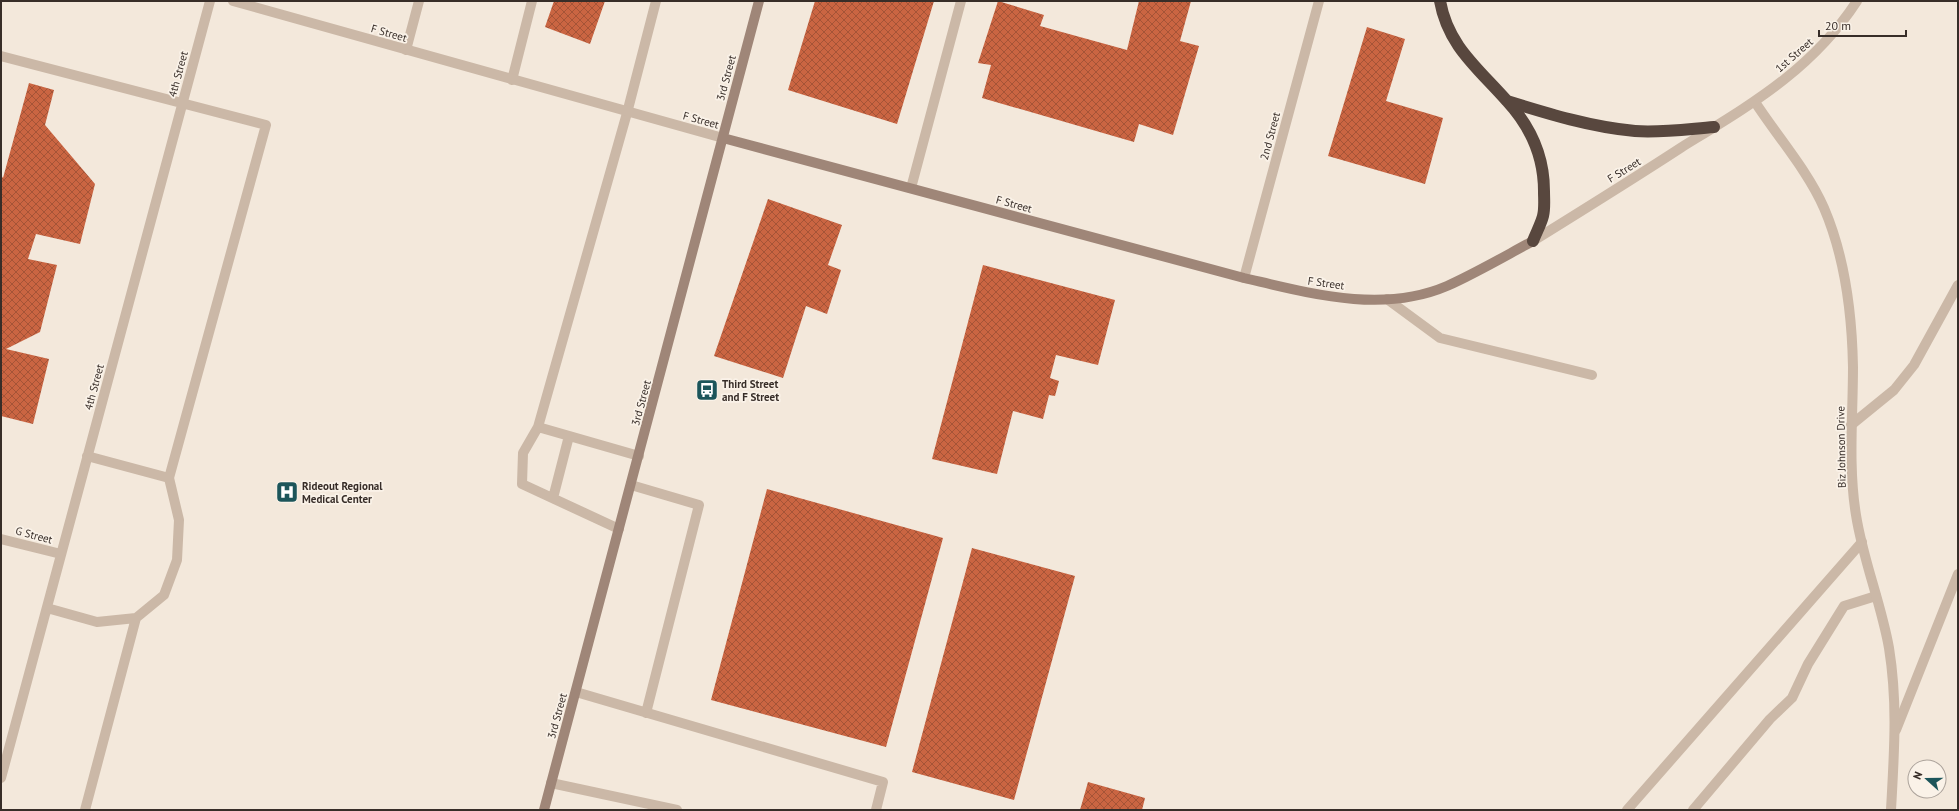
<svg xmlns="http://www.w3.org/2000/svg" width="1959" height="811" viewBox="0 0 1959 811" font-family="'PT Sans',sans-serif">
<defs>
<pattern id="building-cross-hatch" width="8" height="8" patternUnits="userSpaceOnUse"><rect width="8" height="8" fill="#ca6542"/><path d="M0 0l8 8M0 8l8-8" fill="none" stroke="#a55437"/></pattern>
</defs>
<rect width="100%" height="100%" fill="#f3e8db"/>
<!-- building -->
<path fill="url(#building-cross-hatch)" d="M554,1H605L590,44L545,27Z
M815,1H934L897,124L788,90Z
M998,1L1044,15L1040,26L1127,50L1139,1H1191L1180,41L1199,46L1173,135L1139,124L1134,142L982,98L991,65L978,63Z
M1367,27L1405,39L1386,101L1443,118L1425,184L1328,156Z
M29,83L54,90L45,125L95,184L80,244L36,234L28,259L57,265L40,332L6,349L49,359L33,424L1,416V175L3,178Z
M768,199L842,225L828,265L841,270L827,314L806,306L783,378L714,356Z
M983,265L1115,300L1098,365L1056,355L1050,378L1059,381L1055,396L1049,395L1043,419L1013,411L997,474L932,459Z
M767,489L943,538L886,747L711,700Z
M972,548L1075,576L1014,800L912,772Z
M1088,782L1145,798L1142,810H1080Z"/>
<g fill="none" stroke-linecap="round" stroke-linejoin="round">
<!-- lane -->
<path stroke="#cbb8a7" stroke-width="10" d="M406,50L419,1
M1,56L266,125L169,478
M512,80L532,1
M911,188L961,1
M1387,299L1440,338L1592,375
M1851,425L1894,390L1914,365L1958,285
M538,427L639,456
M631,485L699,505L646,713
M553,498L569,436
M619,529L522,484L523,453L538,427L627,113L656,1
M1,539L61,554
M47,608L97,622L136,618L164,595L177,560L179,520L169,478L87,456
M576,692L883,782L876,810
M1896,730L1958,574
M1,778L210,1
M551,783L677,810
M85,810L136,618
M1627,810L1862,542
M1693,810L1770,719L1792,698L1808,664L1844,606L1876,596"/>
<!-- street -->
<path stroke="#cbb8a7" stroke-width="10" d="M233,1L723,138
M1755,102C1777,136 1808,171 1824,208C1845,257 1852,313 1853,367C1853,416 1848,466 1856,515C1863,560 1881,603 1889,648C1898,704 1894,754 1891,810
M1533,241C1583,210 1633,179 1682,147C1750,105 1812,70 1857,1
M1244,278L1319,1"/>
<!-- secondary -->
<path stroke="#9f8678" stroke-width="10" d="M723,138L1244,278C1309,293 1382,314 1447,286C1476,273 1505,256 1533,241
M544,810L759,1"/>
<!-- highway -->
<path stroke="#58473e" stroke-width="12" d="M1440,1C1448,46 1478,68 1507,101C1531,127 1544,156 1544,191C1544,199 1545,208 1543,216C1541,224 1536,233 1533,241
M1507,101C1549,114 1591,127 1635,131C1661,133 1688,129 1714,127"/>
</g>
<!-- icons -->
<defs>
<g id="bus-square" transform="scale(1.15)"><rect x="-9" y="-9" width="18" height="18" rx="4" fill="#1c555a" stroke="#faf2e8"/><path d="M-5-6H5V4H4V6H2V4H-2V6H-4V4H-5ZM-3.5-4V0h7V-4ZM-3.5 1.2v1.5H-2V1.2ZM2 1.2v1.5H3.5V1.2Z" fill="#fff"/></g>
<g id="hospital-square" transform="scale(1.15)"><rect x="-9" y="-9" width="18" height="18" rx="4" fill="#1c555a" stroke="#faf2e8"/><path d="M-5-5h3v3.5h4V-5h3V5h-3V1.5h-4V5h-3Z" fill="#fff"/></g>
</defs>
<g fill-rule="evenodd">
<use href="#bus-square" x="707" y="390"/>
<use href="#hospital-square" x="287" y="492"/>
</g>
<g text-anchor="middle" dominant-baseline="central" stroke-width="3.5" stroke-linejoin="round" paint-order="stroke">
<!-- street labels -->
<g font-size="11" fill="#372d28" stroke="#faf2e8">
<text transform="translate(389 33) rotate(16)">F Street</text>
<text transform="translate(1794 55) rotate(-41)">1st Street</text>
<text transform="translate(178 74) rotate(-75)">4th Street</text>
<text transform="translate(726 78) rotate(-75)">3rd Street</text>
<text transform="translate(701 120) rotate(15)">F Street</text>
<text transform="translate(1270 136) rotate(-75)">2nd Street</text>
<text transform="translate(1624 170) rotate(-32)">F Street</text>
<text transform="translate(1014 204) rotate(15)">F Street</text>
<text transform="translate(1326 283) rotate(8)">F Street</text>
<text transform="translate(94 387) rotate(-75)">4th Street</text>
<text transform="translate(641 403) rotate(-75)">3rd Street</text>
<text transform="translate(1841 447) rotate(-91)">Biz Johnson Drive</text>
<text transform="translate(34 535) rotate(15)">G Street</text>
<text transform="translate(557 716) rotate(-75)">3rd Street</text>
</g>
<!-- poi labels -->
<g font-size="11" font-weight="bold" fill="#372d28" stroke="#faf2e8" text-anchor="start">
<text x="722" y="384">Third Street<tspan x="722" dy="13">and F Street</tspan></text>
<text x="302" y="486">Rideout Regional<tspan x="302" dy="13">Medical Center</tspan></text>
</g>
</g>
<!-- border -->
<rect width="1959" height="811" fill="none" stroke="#372d28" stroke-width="4"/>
<!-- north arrow -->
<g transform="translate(1927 779) rotate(291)"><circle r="19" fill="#faf2e8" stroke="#aca39b"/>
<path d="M0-3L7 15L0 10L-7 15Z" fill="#1c555a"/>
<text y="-6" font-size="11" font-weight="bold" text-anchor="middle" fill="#372d28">N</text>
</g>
<!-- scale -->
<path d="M1819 30v6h87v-6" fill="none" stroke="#372d28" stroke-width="2"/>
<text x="1825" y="30" font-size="12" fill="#372d28" stroke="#faf2e8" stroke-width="3" paint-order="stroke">20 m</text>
</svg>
